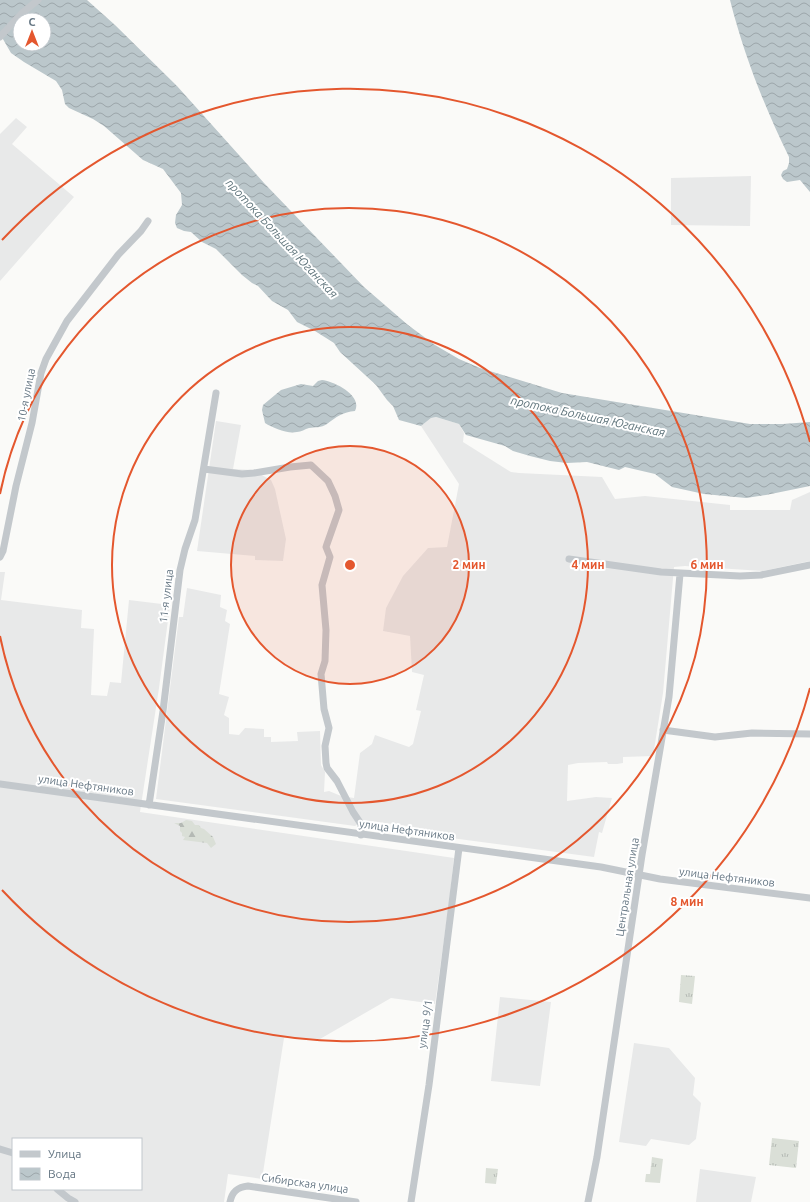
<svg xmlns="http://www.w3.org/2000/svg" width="810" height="1202" viewBox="0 0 810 1202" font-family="Ubuntu,sans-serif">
<defs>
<pattern id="grass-tufts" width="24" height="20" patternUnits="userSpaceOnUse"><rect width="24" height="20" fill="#dadfd7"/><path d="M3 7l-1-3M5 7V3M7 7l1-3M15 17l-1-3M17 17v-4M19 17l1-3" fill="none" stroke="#b4b9b4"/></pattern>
<pattern id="forest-firs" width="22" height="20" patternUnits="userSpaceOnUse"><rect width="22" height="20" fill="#dadfd7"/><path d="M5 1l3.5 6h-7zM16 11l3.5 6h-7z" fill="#b4b9b4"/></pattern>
<pattern id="water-waves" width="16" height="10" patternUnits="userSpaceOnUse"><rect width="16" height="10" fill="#bbc7cb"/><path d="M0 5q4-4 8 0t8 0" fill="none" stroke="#9ca6aa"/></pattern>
</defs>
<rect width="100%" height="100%" fill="#fafaf8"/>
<!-- built -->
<path fill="#e8e9e9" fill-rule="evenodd" d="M16,118L27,127L12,144L74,197L0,281V134Z
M751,176L750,226L671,225V178Z
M436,417L459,424L464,433L463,442L511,472L519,473L602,477L615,499L645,496L730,505V510H790L792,500L810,492V561L763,571L685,566L674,567L663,693L653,756L623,757V763L617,764H608L607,762L578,763L568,765L567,801L596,797L612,798L602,833L599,832L594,857L413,833L414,827L364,820L355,826L156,799L179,617H183L187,588L221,595L220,607L227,610L225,621L230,624L219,694L229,697L224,715L229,718V734L239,735L245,728L264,729V737H271V742L298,741L297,732L320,731L321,765L325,772L324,792L329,791L341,796L354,798L360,753L372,744L375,735L409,747L413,744L421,711L416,710L424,675L412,672L410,636L383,631L386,608L403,576L428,548L447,547L459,484L421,426L431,418Z
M216,421L241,425L233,469L252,470L271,480L275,489L286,539L283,561L255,560V556L197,551Z
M0,572H5L1,600L82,610L81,628L94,629L91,695L107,696L110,682L121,683L129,600L170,605L159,688L140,812L454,858L448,911L435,1004L391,998L320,1039L284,1038L262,1179L228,1174L224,1202H0ZM13,1139H141V1189H13Z
M500,997L551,1002L540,1086L491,1081Z
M634,1043L669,1048L695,1078L693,1095L701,1103L696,1139L689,1145L651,1139L646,1146L619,1142Z
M700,1169L756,1177L751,1202H696Z"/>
<!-- grass -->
<path fill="url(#grass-tufts)" d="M681,975L695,976L692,1004L679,1002Z
M772,1138L799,1141L796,1168L769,1165Z
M652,1157L663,1159L660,1183L645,1182L646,1174H650Z
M486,1168L498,1169L496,1184L485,1183Z"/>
<!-- forest -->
<path fill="url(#forest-firs)" d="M186,820L192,821L195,825H199L201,828L204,829L213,837L216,844L211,848L207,843L183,840L185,837L182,836V833L180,831V826L174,823H181Z"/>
<!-- water -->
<path fill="url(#water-waves)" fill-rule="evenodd" d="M0,0H87L115,25L177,86L264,183L364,287L408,325L435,345L459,359L480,368L562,393L750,424H783L810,422V486L766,495L746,498L704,494L672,487L655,474L625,467L619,470L587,462L567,463L550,461L530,456L513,451L505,446L466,435L459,424L436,417L431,418L421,426L399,420L393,406L387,400L376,385L340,352L334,343L315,331L297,322L288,310L272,301L258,286L252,283L242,275L216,249L202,242L191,232L184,231L177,228L175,223L176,215L182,205L181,193L163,169L143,160L104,126L93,119L69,108L65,104L62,90L56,81L24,62L11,53L0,34ZM20,20H44V44H20Z
M730,0H810V192L800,180L787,182L783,179L781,175L783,171L787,169L789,163V157C764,106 744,55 730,0Z
M322,380C333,381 363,395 355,411C343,412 336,417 327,424C321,428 315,427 309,428C305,429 301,432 297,432C287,434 273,428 265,423L262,410L263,405L281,390L301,384L313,386L318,381Z"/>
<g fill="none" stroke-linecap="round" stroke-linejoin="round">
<!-- minor -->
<path stroke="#c3c8cc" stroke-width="7" d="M0,37L21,14L38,0
M204,469L242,474L254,473L290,467L311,465L328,481L335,496L339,510L327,544L326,547L330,557L322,585L326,630L325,661L321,674L324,709L329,728L325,746L326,763L327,768L337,781L353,812L361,824V835
M0,557L3,551L16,486L32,423L41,373L46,359L67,321L118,255L141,231L148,221
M569,559L661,572L740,576L761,575L810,565
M663,730L715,737L752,733L810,734
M0,784L601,867L660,879L810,898
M149,805L163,711L180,570L185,549L195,520L216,393
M0,1149L13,1153
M57,1189L68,1198L75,1202
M230,1202C232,1192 237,1187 248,1186L356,1202
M411,1202L429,1085L459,848
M588,1202L597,1157L642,855L669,697L680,574"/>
</g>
<!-- distance rings -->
<circle cx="350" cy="565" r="119" fill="#e4572e" fill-opacity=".12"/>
<g fill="none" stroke="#e4572e" stroke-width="2">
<circle cx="350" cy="565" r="119"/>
<circle cx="350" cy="565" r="238"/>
<path d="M0 494A357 357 0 1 1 0 636"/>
<path d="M810 688A476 476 0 0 1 2 890M2 240A476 476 0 0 1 810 442"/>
</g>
<g text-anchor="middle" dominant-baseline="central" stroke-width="4" stroke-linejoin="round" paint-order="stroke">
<!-- street labels -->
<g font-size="11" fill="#657683" stroke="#fff">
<text transform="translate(26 395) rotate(-79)">10-я улица</text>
<text transform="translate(166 596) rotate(-83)">11-я улица</text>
<text transform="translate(86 785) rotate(8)">улица Нефтяников</text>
<text transform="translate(407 830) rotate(8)">улица Нефтяников</text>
<text transform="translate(727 877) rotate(7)">улица Нефтяников</text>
<text transform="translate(627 887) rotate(-81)">Центральная улица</text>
<text transform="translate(425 1024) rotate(-82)">улица 9/1</text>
<text transform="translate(305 1183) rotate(8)">Сибирская улица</text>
</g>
<!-- water labels -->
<g font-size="12" font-style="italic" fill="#60757c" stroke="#fff">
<text transform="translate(282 238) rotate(47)">протока Большая Юганская</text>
<text transform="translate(588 416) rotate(12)">протока Большая Юганская</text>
</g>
</g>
<circle cx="350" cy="565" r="6" fill="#e4572e" stroke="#fff" stroke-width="2"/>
<g font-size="12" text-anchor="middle" font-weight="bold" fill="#e4572e" stroke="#fff" stroke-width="4" stroke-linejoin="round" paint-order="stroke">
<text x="469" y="569">2 мин</text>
<text x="588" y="569">4 мин</text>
<text x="707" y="569">6 мин</text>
<text x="687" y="906">8 мин</text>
</g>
<!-- legend -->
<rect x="12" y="1138" width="130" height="52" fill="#ffffff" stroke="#c1c8cd"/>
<rect x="20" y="1151" width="20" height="6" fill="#c3c8cc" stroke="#c1c8cd"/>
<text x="48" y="1158" font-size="12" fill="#657683">Улица</text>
<rect x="20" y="1168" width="20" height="12" fill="url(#water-waves)" stroke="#c1c8cd"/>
<text x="48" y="1178" font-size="12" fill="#657683">Вода</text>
<!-- north arrow -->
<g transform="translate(32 32)"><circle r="19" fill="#ffffff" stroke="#c1c8cd"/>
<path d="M0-3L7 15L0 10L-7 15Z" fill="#e4572e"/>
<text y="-6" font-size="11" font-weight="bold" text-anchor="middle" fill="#657683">С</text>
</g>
</svg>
